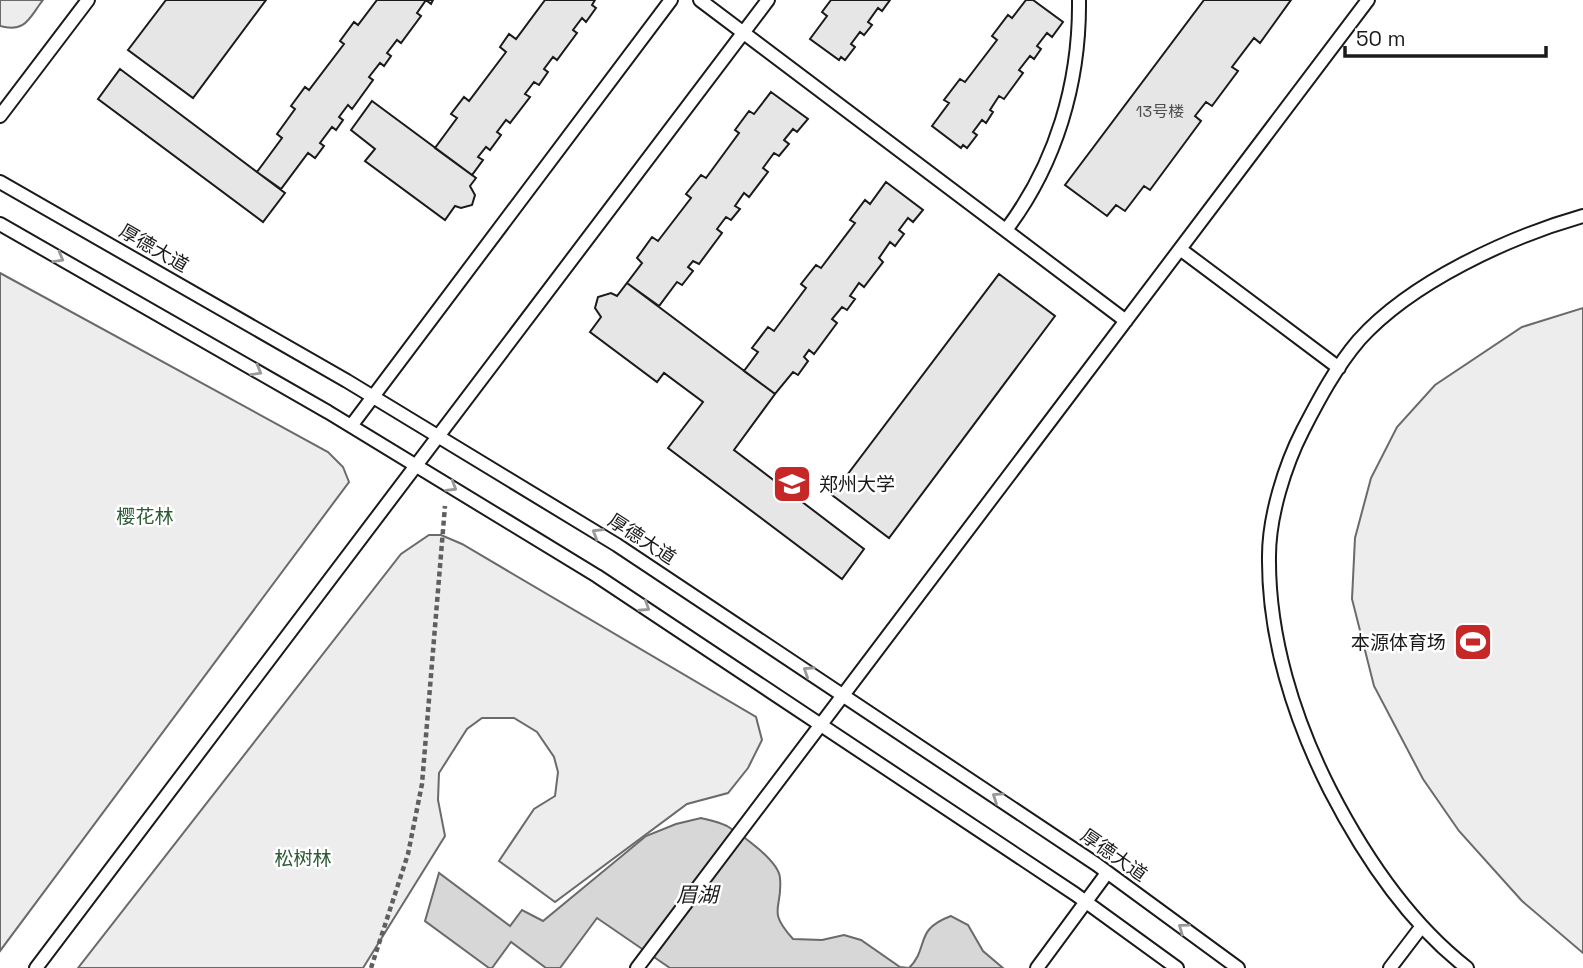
<svg xmlns="http://www.w3.org/2000/svg" width="1583" height="968" viewBox="0 0 1583 968" font-family="'Space Grotesk','Noto Sans SC',sans-serif">
<rect width="100%" height="100%" fill="#fff"/>
<!-- green -->
<path fill="#ededed" stroke="#6a6a6a" stroke-width="2" d="M0,0H43C29,18 26,33 0,26Z
M0,273L328,452L343,467L349,482L0,951Z
M1583,308V953L1522,901L1459,831L1423,779L1374,686L1352,599L1355,538L1371,478L1397,427L1435,385L1522,327Z
M429,535H441L462,544L756,717L762,740L748,768L728,793L687,804L555,902L499,861L534,809L555,796L558,772L554,757L537,732L514,718H482L467,729L439,773L438,800L445,836L363,968H78L401,554Z"/>
<!-- water -->
<path fill="#d7d7d7" stroke="#6a6a6a" stroke-width="2" d="M701,818C709,820 719,822 727,826C742,835 779,861 780,878C783,910 766,909 793,939L822,940L844,935L861,940L900,967L909,968C930,947 913,930 951,916L968,925L983,951L1003,968H670L597,918L560,968H546L511,942L492,968H489L425,921L439,873L510,926L522,910L543,921L646,836L676,824Z"/>
<!-- building -->
<path fill="#e6e6e6" stroke="#1a1a1a" stroke-width="2" d="M166,0H266L193,98L128,50Z
M377,0H433L431,4L426,0L417,13L421,16L401,43L397,40L387,53L391,56L384,66L380,63L369,77L373,80L352,109L348,105L339,117L343,120L336,130L332,127L320,143L324,146L315,158L308,153L281,189L257,172L282,138L277,134L295,109L291,106L305,87L309,90L344,44L340,41L354,22L358,25Z
M545,0H595L592,5L596,8L586,22L582,18L573,30L577,33L557,60L553,57L544,69L548,72L539,85L534,82L525,94L530,97L510,123L506,120L497,132L501,135L490,150L486,147L478,157L483,160L472,175L435,148L457,118L451,114L464,97L469,101L506,52L500,47L509,34L516,39Z
M831,0H890L882,11L878,8L868,22L872,25L864,35L860,32L851,44L855,47L845,60L841,57L839,60L810,39L827,16L822,12Z
M1026,0H1033L1063,22L1052,37L1047,33L1037,46L1041,49L1034,59L1030,56L1019,70L1023,73L1004,99L999,96L990,110L993,112L986,123L982,120L973,132L977,135L967,148L963,145L961,148L932,126L949,103L944,100L960,79L965,82L997,40L992,36L1008,15L1012,18Z
M1204,0H1291L1260,43L1254,38L1232,67L1238,71L1212,106L1206,102L1195,116L1201,121L1150,190L1144,186L1125,211L1116,205L1107,216L1065,185Z
M120,69L285,193L263,222L98,99Z
M771,92L808,119L797,132L793,129L784,140L789,144L779,156L774,153L763,168L768,172L749,197L744,193L735,206L740,209L731,220L726,217L717,229L722,233L699,264L693,261L688,267L693,271L682,285L677,282L659,306L627,283L642,263L637,258L652,237L658,241L691,198L686,194L701,175L706,178L739,133L735,130L749,111L754,114Z
M372,101L476,178L470,186L475,195L472,205L461,208L455,206L445,220L365,161L375,149L351,130Z
M886,182L923,210L913,222L908,218L899,230L904,234L895,246L890,242L879,258L883,262L864,287L859,283L850,296L855,299L847,310L842,307L832,319L837,323L814,354L809,350L804,357L808,361L798,375L793,372L775,394L744,371L758,352L752,348L768,327L774,331L806,288L801,284L816,265L821,268L855,223L850,220L865,200L870,204Z
M999,274L1055,316L889,538L832,495Z
M627,283L775,394L734,450L864,549L842,579L668,448L703,402L664,373L657,382L590,332L601,317L595,308L598,297L611,293L617,296Z"/>
<g fill="none" stroke-linecap="round" stroke-linejoin="round">
<!-- service casing -->
<g stroke="#1a1a1a" stroke-width="16">
<path id="service" d="M700,0L1126,321
M0,116L88,0
M0,182L347,381L617,545L1096,864L1238,968
M0,224L328,412L597,576L1075,894L1177,968
M1006,230C1056,164 1080,83 1079,0
M1180,249L1339,368
M351,426L671,0
M36,968L768,0
M637,968L1368,0
M1037,968L1107,873
M1390,968L1422,926
M1467,968C1408,922 1364,856 1330,790C1294,719 1268,637 1269,556C1269,516 1285,465 1303,430C1319,399 1336,367 1359,340C1411,282 1509,237 1583,216"/>
</g>
<!-- path -->
<path stroke="#5f5f5f" stroke-width="4.5" stroke-dasharray="5 3.5" stroke-linecap="butt" d="M371,968L408,854L422,784L445,506"/>
<!-- service -->
<use href="#service" stroke="#fff" stroke-width="12"/>
</g>
<!-- one-way arrows -->
<defs><path id="oneway-chevron" d="M-2-3.5L2.5 0L-2 3.5" fill="none" stroke-width="1.6" stroke-linecap="round" stroke-linejoin="round" transform="scale(1.75)"/></defs>
<g stroke="#989898">
<use href="#oneway-chevron" transform="translate(59 258) rotate(30)"/>
<use href="#oneway-chevron" transform="translate(257 371) rotate(30)"/>
<use href="#oneway-chevron" transform="translate(452 487) rotate(31)"/>
<use href="#oneway-chevron" transform="translate(597 533) rotate(-149)"/>
<use href="#oneway-chevron" transform="translate(645 607) rotate(33)"/>
<use href="#oneway-chevron" transform="translate(808 671) rotate(-147)"/>
<use href="#oneway-chevron" transform="translate(997 797) rotate(-146)"/>
<use href="#oneway-chevron" transform="translate(1183 928) rotate(-144)"/>
</g>
<!-- icons -->
<defs>
<g id="university-square" transform="scale(2.0125)"><rect x="-9" y="-9" width="18" height="18" rx="4" fill="#c62828" stroke="#fff"/><path d="M0-5L7-2L0 1L-7-2ZM-4 1L0 2.5L4 1V4Q0 6-4 4Z" fill="#fff"/></g>
<g id="stadium-square" transform="scale(2.0125)"><rect x="-9" y="-9" width="18" height="18" rx="4" fill="#c62828" stroke="#fff"/><path d="M0-5a6.5 5 0 1 0 0 10a6.5 5 0 1 0 0-10ZM-3.5-1.8h7v3.6h-7Z" fill="#fff"/></g>
</defs>
<g fill-rule="evenodd">
<use href="#university-square" x="792" y="484"/>
<use href="#stadium-square" x="1473" y="642"/>
</g>
<g text-anchor="middle" dominant-baseline="central" stroke-width="5" stroke-linejoin="round" paint-order="stroke">
<!-- number labels -->
<g font-size="16" fill="#4d4d4d">
<text x="1160" y="111">13号楼</text>
</g>
<!-- street labels -->
<g font-size="19" fill="#1a1a1a" stroke="#fff">
<text transform="translate(154 248) rotate(30)">厚德大道</text>
<text transform="translate(642 539) rotate(33)">厚德大道</text>
<text transform="translate(1114 855) rotate(35)">厚德大道</text>
</g>
<!-- poi labels -->
<g font-size="19" fill="#1a1a1a" stroke="#fff" text-anchor="start">
<text x="819" y="484">郑州大学</text>
<text x="1446" y="642" text-anchor="end">本源体育场</text>
</g>
<!-- park labels -->
<g font-size="19" fill="#2b5a34" stroke="#fff">
<text x="145" y="516">樱花林</text>
<text x="303" y="858">松树林</text>
</g>
<!-- water labels -->
<g font-size="21" font-style="italic" fill="#1a1a1a" stroke="#fff">
<text x="697" y="894">眉湖</text>
</g>
</g>
<!-- scale -->
<path d="M1345 46v10h201v-10" fill="none" stroke="#1a1a1a" stroke-width="3.5"/>
<text x="1356" y="46" font-size="21" fill="#1a1a1a" stroke="#ffffff" stroke-width="5" paint-order="stroke">50 m</text>
</svg>
